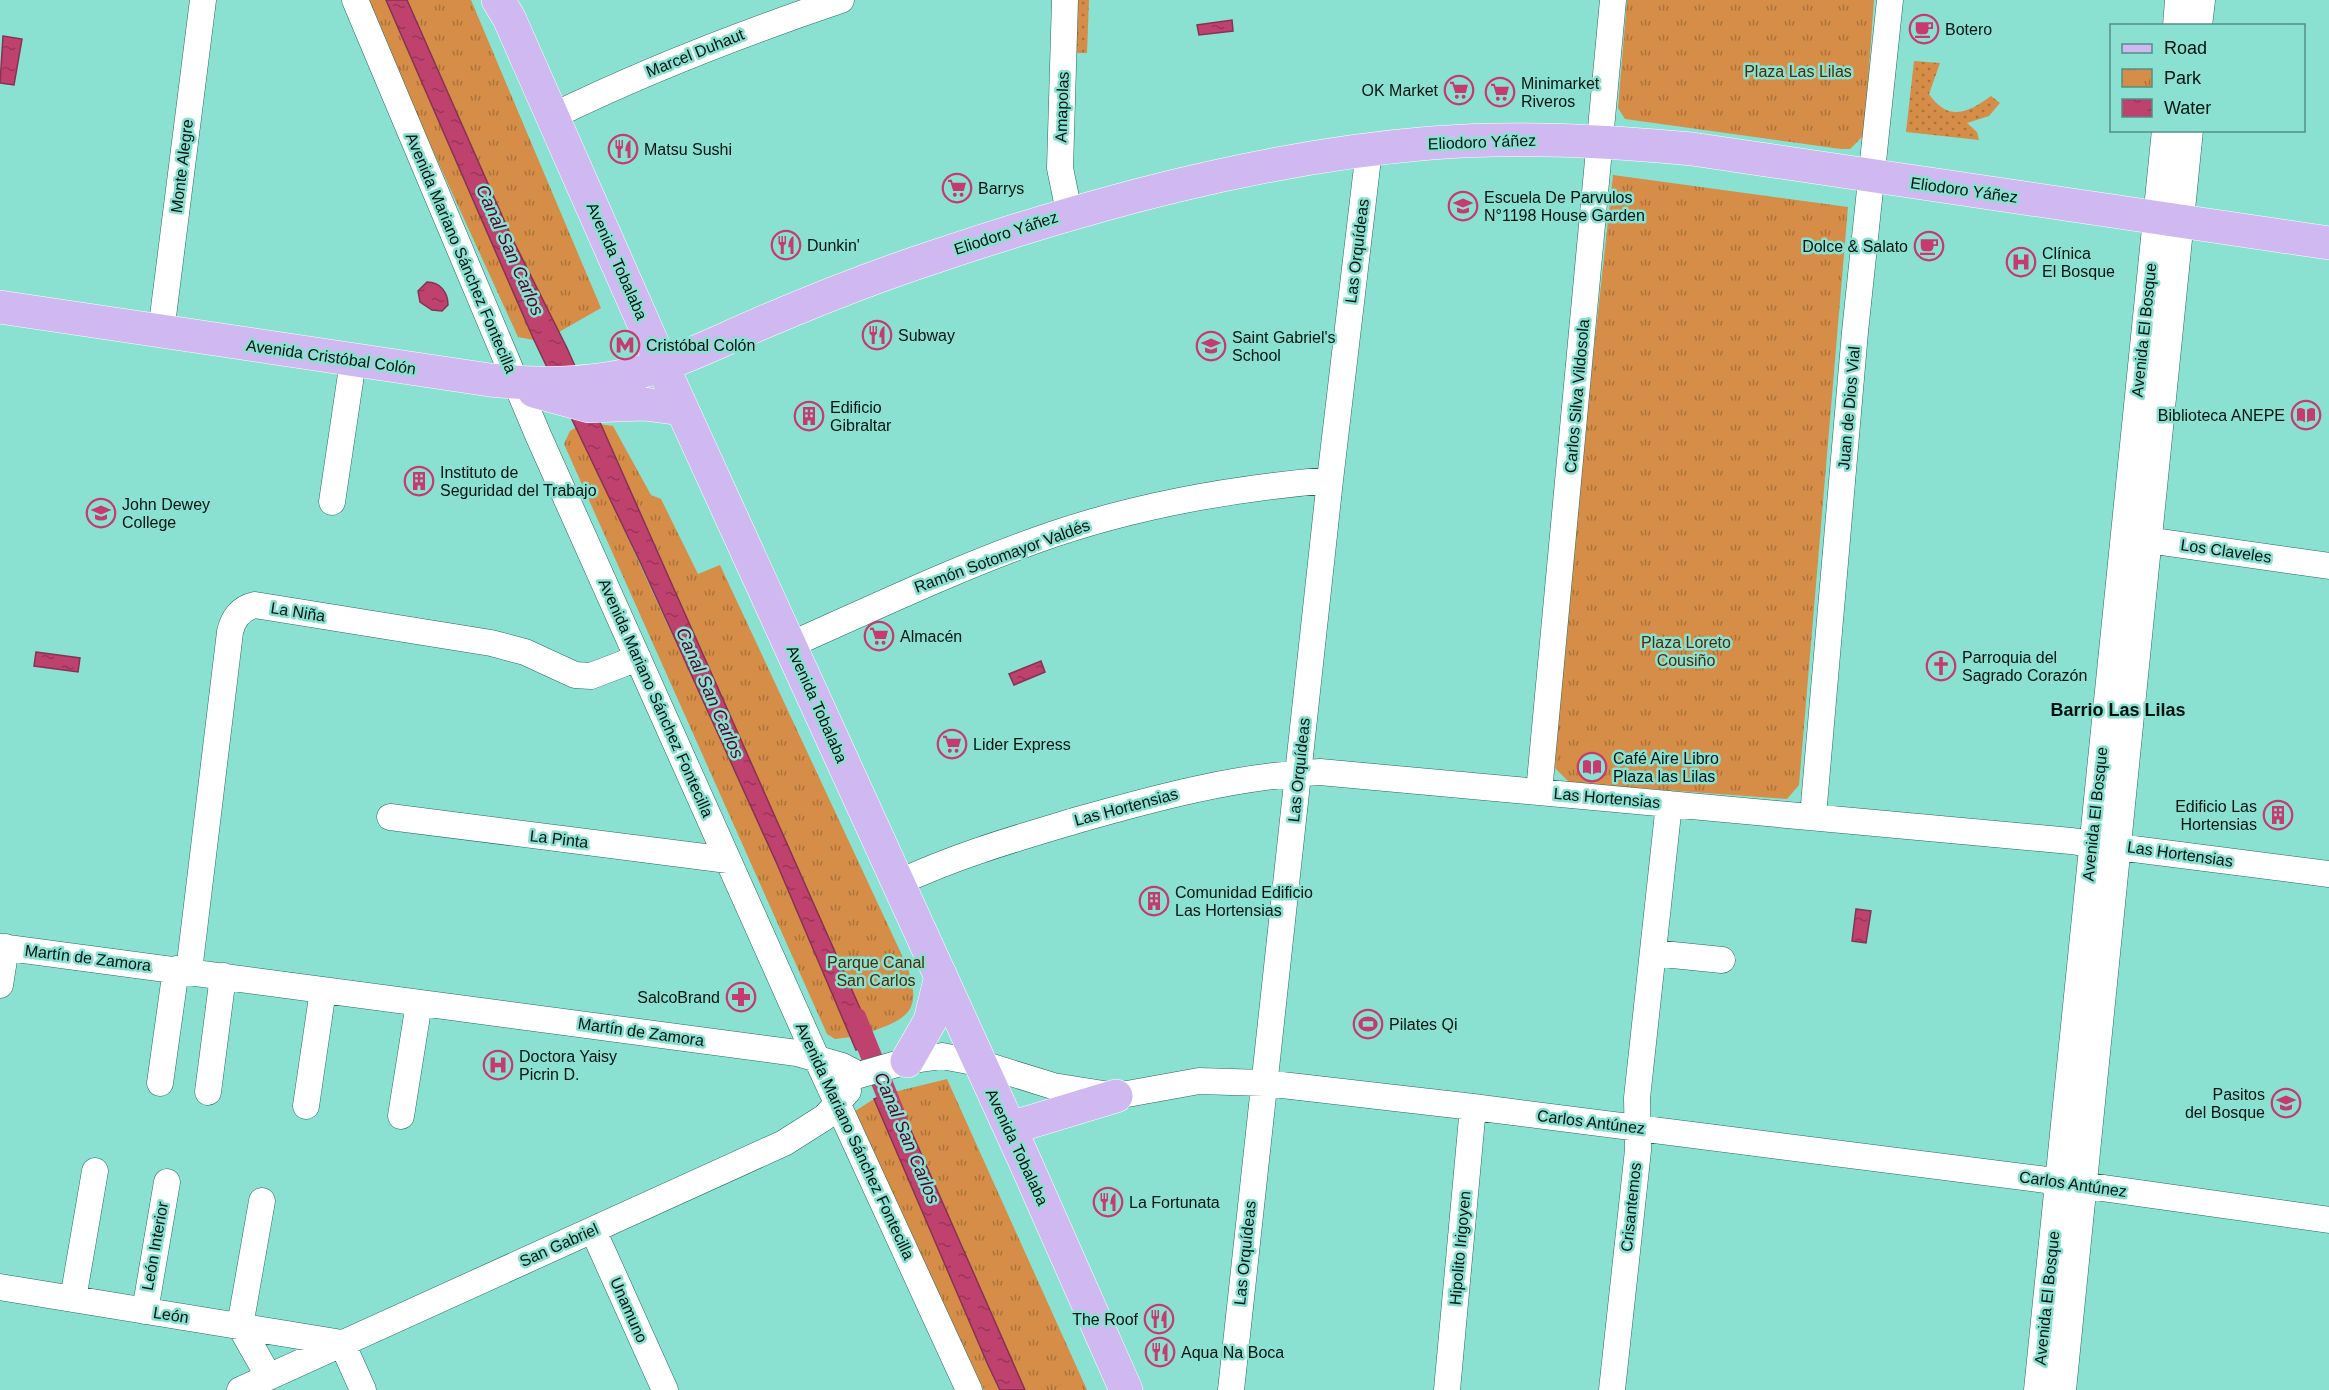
<svg xmlns="http://www.w3.org/2000/svg" width="2329" height="1390" viewBox="0 0 2329 1390" font-family="Helvetica,sans-serif">
<defs>
<pattern id="grass-dots" width="8" height="8" patternUnits="userSpaceOnUse" patternTransform="scale(1.5)"><rect width="8" height="8" fill="#d68d47"/><path d="M2 2h.1M6 6h.1" fill="none" stroke="#ab723a" stroke-width="1.8" stroke-linecap="round"/></pattern>
<pattern id="park-tufts" width="24" height="20" patternUnits="userSpaceOnUse" patternTransform="scale(1.5)"><rect width="24" height="20" fill="#d68d47"/><path d="M3 7l-1-3M5 7V3M7 7l1-3M15 17l-1-3M17 17v-4M19 17l1-3" fill="none" stroke="#ab723a"/></pattern>
<pattern id="water-ripples" width="26" height="14" patternUnits="userSpaceOnUse" patternTransform="scale(1.5)"><rect width="26" height="14" fill="#bf416e"/><path d="M2 4q2-2 4 0t4 0M15 11q2-2 4 0t4 0" fill="none" stroke="#993559"/></pattern>
</defs>
<rect width="100%" height="100%" fill="#8ae1d2"/>
<!-- grass -->
<path fill="url(#grass-dots)" d="M1074,0H1089L1087,53H1073Z
M1914,61L1940,63L1929,94C1948,122 1968,113 1991,96L2000,103L1989,116L1967,123L1977,132L1979,140L1906,132Z"/>
<!-- park -->
<path fill="url(#park-tufts)" d="M364,0H386L534,340L518,337Z
M407,0H471L601,308L559,332L511,236Z
M1627,0H1874L1864,135L1850,149H1841L1625,119L1618,108Z
M1613,175L1848,207L1799,785L1787,799L1570,783L1555,768L1562,642Z
M599,424L613,426L651,495L661,499L698,574L720,565L907,966C922,1010 910,1018 870,1032Z
M577,427L777,864L851,1037L835,1039L827,1034L564,444L570,431Z
M947,1079L1087,1390H1025L1018,1377L894,1092Z
M874,1099L1000,1390H984L852,1113Z"/>
<!-- water -->
<path fill="url(#water-ripples)" stroke="#863352" stroke-width="1.5" d="M386,0H407L511,236L567,348L875,1042L856,1050L777,864L641,564L534,340Z
M1232,20L1233,31L1199,35L1197,25Z
M3,36L22,39L14,85L0,83Z
M427,282C440,282 448,292 448,305L442,311L432,310L420,302L418,291Z
M36,652L80,658L78,672L34,666Z
M1041,661L1045,672L1014,685L1009,674Z
M1856,909L1871,911L1866,943L1852,941Z
M894,1092L1025,1390H1000L988,1365L874,1099Z"/>
<g fill="none" stroke-linecap="round" stroke-linejoin="round">
<!-- canal -->
<path stroke="#bf416e" stroke-width="21" d="M856,1018L897,1120"/>
<!-- minor casing -->
<g stroke="#266a60" stroke-width="27">
<path id="minor" d="M355,0L538,435L816,1057L969,1390
M1065,0L1060,168L1069,212
M2176,26L2178,0
M2199,26L2202,0
M553,116C647,70 743,33 841,0
M161,332L203,0
M332,502L353,361
M2133,538L2329,566
M790,645C878,606 963,565 1054,534C1143,504 1237,488 1330,480
M1539,792L1613,0
M1813,816L1855,332L1890,0
M390,817L728,860
M898,883C955,856 1014,839 1074,821C1155,798 1236,776 1320,772L2071,841L2329,874
M0,947L797,1053L842,1066L859,1075
M1653,953L1722,960
M189,971L230,632C233,618 241,608 255,605L491,643L525,652L575,675L591,676L638,658
M0,985L6,947
M859,1075L907,1061L942,1056L979,1063L1053,1086L1116,1096L1199,1081L1264,1083L1473,1107L2039,1179L2329,1220
M160,1083L176,969
M208,1092L223,976
M306,1106L323,990
M401,1116L419,1003
M262,1201L240,1326L269,1377
M593,1230L665,1390
M0,1287L342,1343L363,1390
M73,1299L95,1171
M145,1311L167,1182
M240,1390L784,1143L825,1117L848,1091
M1231,1390L1330,480L1369,150
M1447,1390L1473,1107
M1612,1390L1638,1150L1637,1098L1669,804
M2037,1390L2165,130
M2063,1390L2190,130"/>
</g>
<!-- major casing -->
<g stroke="#fff" stroke-width="34">
<path id="major" d="M498,0L509,18L662,365L1023,1157L1126,1390
M0,307L490,380C546,386 609,384 663,365C699,352 735,334 771,319C825,296 879,275 934,257C1095,203 1261,157 1431,143C1519,136 1605,141 1692,149L2329,243
M534,391L589,406L644,404L682,409
M907,1061L930,1021L941,976
M1010,1128L1116,1096"/>
</g>
<!-- minor -->
<use href="#minor" stroke="#fff" stroke-width="26"/>
<!-- major -->
<use href="#major" stroke="#d0b9f0" stroke-width="33"/>
</g>
<!-- icons -->
<defs>
<g id="cafe-ring" transform="scale(1.5)"><circle r="9.5" fill="#8ae1d2" stroke="#c63a6f" stroke-width="1.5"/><path d="M-5.5-4.5H6V0H3Q3 3.5 0 3.5H-2.5Q-5.5 3.5-5.5 0ZM3-3.2v2h1.7v-2ZM-6 4.5H4V6H-6Z" fill="#c63a6f"/></g>
<g id="supermarket-ring" transform="scale(1.5)"><circle r="9.5" fill="#8ae1d2" stroke="#c63a6f" stroke-width="1.5"/><path d="M-6-5.5h2.5l.6 2H6L4.5 2H-2.5L-4.4-4H-6ZM-1.5 3.2a1.3 1.3 0 1 0 .1 0ZM3 3.2a1.3 1.3 0 1 0 .1 0Z" fill="#c63a6f"/></g>
<g id="restaurant-ring" transform="scale(1.5)"><circle r="9.5" fill="#8ae1d2" stroke="#c63a6f" stroke-width="1.5"/><path d="M-5-6h1v4h1v-4h1v4h1v-4h1v5L-1.5 .5V6h-2V.5L-5-1ZM5-6V6H3V1.5H1.5Q1.5-4 5-6Z" fill="#c63a6f"/></g>
<g id="school-ring" transform="scale(1.5)"><circle r="9.5" fill="#8ae1d2" stroke="#c63a6f" stroke-width="1.5"/><path d="M0-5L7-2L0 1L-7-2ZM-4 1L0 2.5L4 1V4Q0 6-4 4Z" fill="#c63a6f"/></g>
<g id="hospital-ring" transform="scale(1.5)"><circle r="9.5" fill="#8ae1d2" stroke="#c63a6f" stroke-width="1.5"/><path d="M-5-5h3v3.5h4V-5h3V5h-3V1.5h-4V5h-3Z" fill="#c63a6f"/></g>
<g id="metro-ring" transform="scale(1.5)"><circle r="9.5" fill="#8ae1d2" stroke="#c63a6f" stroke-width="1.5"/><path d="M-5.5 5V-5H-3L0 0L3-5H5.5V5H3V-.5L0 4L-3-.5V5Z" fill="#c63a6f"/></g>
<g id="library-ring" transform="scale(1.5)"><circle r="9.5" fill="#8ae1d2" stroke="#c63a6f" stroke-width="1.5"/><path d="M-6-4Q-3-5.5-.7-3.5V5Q-3 3-6 4ZM6-4Q3-5.5 .7-3.5V5Q3 3 6 4Z" fill="#c63a6f"/></g>
<g id="building-ring" transform="scale(1.5)"><circle r="9.5" fill="#8ae1d2" stroke="#c63a6f" stroke-width="1.5"/><path d="M-4-6H4V6H1V3H-1V6H-4ZM-2.5-4.3h1.7v1.8h-1.7ZM.8-4.3h1.7v1.8H.8ZM-2.5-1h1.7V.8h-1.7ZM.8-1h1.7V.8H.8Z" fill="#c63a6f"/></g>
<g id="church-ring" transform="scale(1.5)"><circle r="9.5" fill="#8ae1d2" stroke="#c63a6f" stroke-width="1.5"/><path d="M-1.2-6h2.4v3.5h3.3v2.4h-3.3V6h-2.4V-.1h-3.3v-2.4h3.3Z" fill="#c63a6f"/></g>
<g id="pharmacy-ring" transform="scale(1.5)"><circle r="9.5" fill="#8ae1d2" stroke="#c63a6f" stroke-width="1.5"/><path d="M-2-6h4v4h4v4h-4v4h-4v-4h-4v-4h4Z" fill="#c63a6f"/></g>
<g id="stadium-ring" transform="scale(1.5)"><circle r="9.5" fill="#8ae1d2" stroke="#c63a6f" stroke-width="1.5"/><path d="M0-5a6.5 5 0 1 0 0 10a6.5 5 0 1 0 0-10ZM-3.5-1.8h7v3.6h-7Z" fill="#c63a6f"/></g>
</defs>
<g fill-rule="evenodd">
<use href="#cafe-ring" x="1924" y="29"/>
<use href="#supermarket-ring" x="1459" y="90"/>
<use href="#supermarket-ring" x="1500" y="92"/>
<use href="#restaurant-ring" x="623" y="149"/>
<use href="#supermarket-ring" x="957" y="188"/>
<use href="#school-ring" x="1463" y="206"/>
<use href="#restaurant-ring" x="786" y="245"/>
<use href="#cafe-ring" x="1929" y="246"/>
<use href="#hospital-ring" x="2021" y="262"/>
<use href="#restaurant-ring" x="877" y="335"/>
<use href="#metro-ring" x="625" y="345"/>
<use href="#school-ring" x="1211" y="346"/>
<use href="#library-ring" x="2306" y="415"/>
<use href="#building-ring" x="809" y="416"/>
<use href="#building-ring" x="419" y="481"/>
<use href="#school-ring" x="101" y="513"/>
<use href="#supermarket-ring" x="879" y="636"/>
<use href="#church-ring" x="1941" y="666"/>
<use href="#supermarket-ring" x="952" y="744"/>
<use href="#library-ring" x="1592" y="767"/>
<use href="#building-ring" x="2278" y="815"/>
<use href="#building-ring" x="1154" y="901"/>
<use href="#pharmacy-ring" x="741" y="997"/>
<use href="#stadium-ring" x="1368" y="1024"/>
<use href="#hospital-ring" x="498" y="1065"/>
<use href="#school-ring" x="2286" y="1103"/>
<use href="#restaurant-ring" x="1108" y="1202"/>
<use href="#restaurant-ring" x="1159" y="1319"/>
<use href="#restaurant-ring" x="1160" y="1352"/>
</g>
<g text-anchor="middle" dominant-baseline="central" stroke-width="5" stroke-linejoin="round" paint-order="stroke">
<!-- poi labels -->
<g font-size="16" fill="#00130f" stroke="#8ae1d2" text-anchor="start">
<text x="1945" y="29">Botero</text>
<text x="1521" y="83">Minimarket<tspan x="1521" dy="18">Riveros</tspan></text>
<text x="1438" y="90" text-anchor="end">OK Market</text>
<text x="644" y="149">Matsu Sushi</text>
<text x="978" y="188">Barrys</text>
<text x="1484" y="197">Escuela De Parvulos<tspan x="1484" dy="18">N°1198 House Garden</tspan></text>
<text x="807" y="245">Dunkin'</text>
<text x="1908" y="246" text-anchor="end">Dolce &amp; Salato</text>
<text x="2042" y="253">Clínica<tspan x="2042" dy="18">El Bosque</tspan></text>
<text x="898" y="335">Subway</text>
<text x="1232" y="337">Saint Gabriel's<tspan x="1232" dy="18">School</tspan></text>
<text x="646" y="345">Cristóbal Colón</text>
<text x="830" y="407">Edificio<tspan x="830" dy="18">Gibraltar</tspan></text>
<text x="2285" y="415" text-anchor="end">Biblioteca ANEPE</text>
<text x="440" y="472">Instituto de<tspan x="440" dy="18">Seguridad del Trabajo</tspan></text>
<text x="122" y="504">John Dewey<tspan x="122" dy="18">College</tspan></text>
<text x="900" y="636">Almacén</text>
<text x="1962" y="657">Parroquia del<tspan x="1962" dy="18">Sagrado Corazón</tspan></text>
<text x="973" y="744">Lider Express</text>
<text x="1613" y="758">Café Aire Libro<tspan x="1613" dy="18">Plaza las Lilas</tspan></text>
<text x="2257" y="806" text-anchor="end">Edificio Las<tspan x="2257" dy="18">Hortensias</tspan></text>
<text x="1175" y="892">Comunidad Edificio<tspan x="1175" dy="18">Las Hortensias</tspan></text>
<text x="720" y="997" text-anchor="end">SalcoBrand</text>
<text x="1389" y="1024">Pilates Qi</text>
<text x="519" y="1056">Doctora Yaisy<tspan x="519" dy="18">Picrin D.</tspan></text>
<text x="2265" y="1094" text-anchor="end">Pasitos<tspan x="2265" dy="18">del Bosque</tspan></text>
<text x="1129" y="1202">La Fortunata</text>
<text x="1138" y="1319" text-anchor="end">The Roof</text>
<text x="1181" y="1352">Aqua Na Boca</text>
</g>
<!-- street labels -->
<g font-size="16" fill="#00130f" stroke="#8ae1d2">
<text transform="translate(695 53) rotate(-22)">Marcel Duhaut</text>
<text transform="translate(1062 107) rotate(-88)">Amapolas</text>
<text transform="translate(1482 142) rotate(-2)">Eliodoro Yáñez</text>
<text transform="translate(182 166) rotate(-83)">Monte Alegre</text>
<text transform="translate(1964 190) rotate(8)">Eliodoro Yáñez</text>
<text transform="translate(1006 233) rotate(-18)">Eliodoro Yáñez</text>
<text transform="translate(1357 251) rotate(-83)">Las Orquídeas</text>
<text transform="translate(461 253) rotate(67)">Avenida Mariano Sánchez Fontecilla</text>
<text transform="translate(617 261) rotate(66)">Avenida Tobalaba</text>
<text transform="translate(2144 330) rotate(-84)">Avenida El Bosque</text>
<text transform="translate(331 357) rotate(8)">Avenida Cristóbal Colón</text>
<text transform="translate(1577 396) rotate(-85)">Carlos Silva Vildosola</text>
<text transform="translate(1849 408) rotate(-85)">Juan de Dios Vial</text>
<text transform="translate(2226 551) rotate(8)">Los Claveles</text>
<text transform="translate(1002 556) rotate(-20)">Ramón Sotomayor Valdés</text>
<text transform="translate(298 612) rotate(9)">La Niña</text>
<text transform="translate(656 698) rotate(66)">Avenida Mariano Sánchez Fontecilla</text>
<text transform="translate(817 704) rotate(66)">Avenida Tobalaba</text>
<text transform="translate(1299 770) rotate(-84)">Las Orquídeas</text>
<text transform="translate(1607 798) rotate(5)">Las Hortensias</text>
<text transform="translate(1126 807) rotate(-15)">Las Hortensias</text>
<text transform="translate(2095 814) rotate(-84)">Avenida El Bosque</text>
<text transform="translate(559 839) rotate(7)">La Pinta</text>
<text transform="translate(2180 854) rotate(8)">Las Hortensias</text>
<text transform="translate(88 958) rotate(7)">Martín de Zamora</text>
<text transform="translate(641 1032) rotate(8)">Martín de Zamora</text>
<text transform="translate(1591 1122) rotate(7)">Carlos Antúnez</text>
<text transform="translate(855 1141) rotate(65)">Avenida Mariano Sánchez Fontecilla</text>
<text transform="translate(1017 1147) rotate(65)">Avenida Tobalaba</text>
<text transform="translate(2073 1184) rotate(8)">Carlos Antúnez</text>
<text transform="translate(1631 1207) rotate(-84)">Crisantemos</text>
<text transform="translate(559 1245) rotate(-24)">San Gabriel</text>
<text transform="translate(155 1246) rotate(-80)">León Interior</text>
<text transform="translate(1460 1248) rotate(-85)">Hipolito Irigoyen</text>
<text transform="translate(1245 1253) rotate(-84)">Las Orquídeas</text>
<text transform="translate(2047 1298) rotate(-84)">Avenida El Bosque</text>
<text transform="translate(629 1310) rotate(66)">Unamuno</text>
<text transform="translate(171 1315) rotate(9)">León</text>
</g>
<!-- park labels -->
<g font-size="16" fill="#512a00" stroke="#8ae1d2">
<text x="1798" y="71">Plaza Las Lilas</text>
<text x="1686" y="642">Plaza Loreto<tspan x="1686" dy="18">Cousiño</tspan></text>
<text x="876" y="962">Parque Canal<tspan x="876" dy="18">San Carlos</tspan></text>
</g>
<!-- water labels -->
<g font-size="18" font-style="italic" fill="#570228" stroke="#8ae1d2">
<text transform="translate(510 250) rotate(66)">Canal San Carlos</text>
<text transform="translate(710 693) rotate(66)">Canal San Carlos</text>
<text transform="translate(907 1138) rotate(67)">Canal San Carlos</text>
</g>
<!-- neighbourhood labels -->
<g font-size="18" font-weight="bold" fill="#00130f" stroke="#8ae1d2">
<text x="2118" y="710">Barrio Las Lilas</text>
</g>
</g>
<!-- legend -->
<rect x="2110" y="24" width="195" height="108" fill="#8ae1d2" stroke="#538f84" stroke-width="1.5"/>
<rect x="2122" y="44" width="30" height="9" fill="#d0b9f0" stroke="#538f84" stroke-width="1.5"/>
<text x="2164" y="54" font-size="18" fill="#00130f">Road</text>
<rect x="2122" y="69" width="30" height="18" fill="url(#park-tufts)" stroke="#538f84" stroke-width="1.5"/>
<text x="2164" y="84" font-size="18" fill="#00130f">Park</text>
<rect x="2122" y="99" width="30" height="18" fill="url(#water-ripples)" stroke="#538f84" stroke-width="1.5"/>
<text x="2164" y="114" font-size="18" fill="#00130f">Water</text>
</svg>
